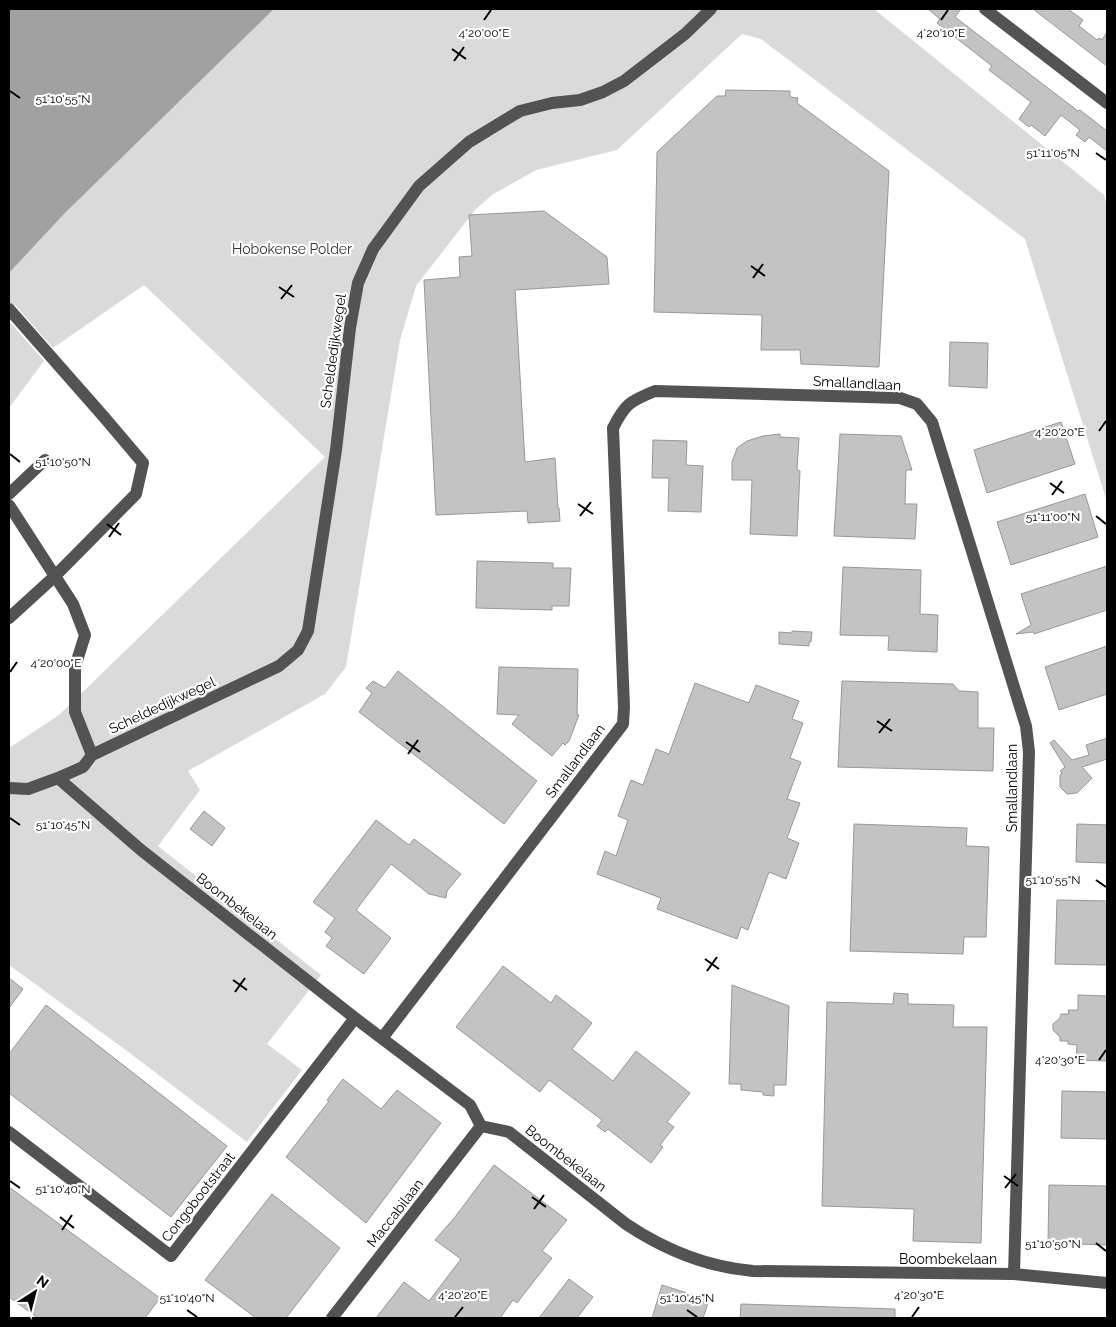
<svg xmlns="http://www.w3.org/2000/svg" width="1116" height="1327" viewBox="0 0 1116 1327" font-family="Raleway,sans-serif">
<rect width="100%" height="100%" fill="#fff"/>
<!-- green -->
<path fill="#dadada" d="M274,9H874L1104,195L1107,207V502L1025,239L761,39L742,34L617,150L536,170L492,195L475,210L416,286L400,340L346,667L325,694L188,771L200,790L158,846L321,975L267,1044L302,1070L247,1142L127,1051L9,965V748L59,715L325,457L144,285L53,348L15,305L9,308V273L64,214Z
M9,321L44,361L9,408Z"/>
<!-- water -->
<path fill="#a1a1a1" d="M9,9H274L64,214L9,273Z"/>
<!-- building -->
<path fill="#c3c3c3" stroke="#979797" d="M928,9H961L955,17L1078,111L1080,110L1107,131V151L1089,137L1085,142L1076,135L1080,130L1061,115L1045,136L1031,125L1029,127L1019,119L1031,102L989,70L992,66L937,23L940,19Z
M1033,9H1068L1083,20L1079,26L1097,40L1099,38L1102,40L1107,32V66Z
M726,90L790,91V97L798,98L797,103L889,171L879,367L801,364L800,350H761L762,315L654,312L657,152L717,96H725Z
M544,211L607,257L609,284L515,290L525,462L555,458L558,508H559L560,521L528,523L527,511L436,515L424,280L460,277L459,257L472,256L469,215Z
M950,342L988,343L987,388L949,386Z
M1061,422L1075,464L987,493L974,450Z
M780,434V437L799,438L797,470L800,471L797,536L750,534L752,480H732V462L735,454L737,448L747,441L763,436Z
M840,434L901,436L912,470H906L905,504H917L915,539L834,536Z
M653,440L687,441L686,465L703,466L701,512L668,511L669,478H652Z
M1085,494L1098,537L1011,565L997,522Z
M477,561L553,563V568H571L569,606H552V610L476,608Z
M1107,566V610L1034,634L1033,632L1016,634L1031,625L1021,594Z
M843,567L921,570L920,614L938,615L937,652L888,650L889,636L840,635Z
M792,631L812,632L811,642H809V646L779,644V632L792,633Z
M1107,646V694L1059,710L1045,667Z
M499,667L578,669L577,715H579L569,741L565,745L563,743L552,756L512,724L519,715L497,714Z
M398,671L537,781L504,824L359,712L372,693L366,688L373,681L385,688Z
M842,681L953,684L959,691L978,692V728H994L993,771L838,767Z
M695,683L749,703L756,685L799,701L792,719L803,723L790,758L801,762L787,799L800,803L787,838L799,843L786,879L769,872L748,930L741,927L737,939L657,909L661,898L597,874L605,851L616,856L628,820L618,816L631,780L643,785L656,749L669,754Z
M1107,738V759L1082,767L1092,778L1077,793L1067,794L1060,787V775L1062,773L1060,771L1065,767L1050,743L1054,740L1072,760L1089,755L1086,745Z
M204,811L225,828L212,846L190,829Z
M376,820L409,845L414,839L461,874L447,891L446,898L429,894L391,864L356,910L391,938L364,974L326,946L332,938L325,932L335,918L313,902Z
M854,824L967,828L966,846L989,847L986,937H964L963,954L850,951Z
M1077,824L1107,825V863L1076,862Z
M1057,900L1107,901V965L1055,964Z
M503,966L551,1003L556,995L592,1023L572,1049L613,1081L636,1051L690,1093L667,1122L674,1127L660,1145L663,1147L651,1163L608,1129L605,1132L597,1126L602,1120L549,1080L540,1092L456,1027Z
M9,978L23,989L9,1008Z
M732,985L789,1006L786,1085H774V1096L763,1095V1092L741,1090V1084H729Z
M894,993L908,994V1004L954,1005L953,1027H987L981,1243L913,1241L914,1209L822,1206L827,1002L893,1004Z
M1078,995L1107,996V1061L1076,1060L1077,1045L1068,1044V1041H1060V1037L1053,1030V1024L1060,1018L1061,1014H1069L1068,1010H1078Z
M46,1005L227,1146L171,1217L9,1093V1054Z
M343,1079L381,1109L397,1090L441,1123L366,1223L286,1157L329,1101L327,1100Z
M1062,1091L1107,1092V1139L1061,1138Z
M494,1165L567,1220L542,1251L552,1258L517,1303L513,1300L500,1318H376L404,1282L429,1301L461,1259L435,1240L455,1217Z
M1049,1185L1107,1186V1245L1048,1243Z
M9,1187L160,1298L145,1318H38L9,1297Z
M272,1194L340,1248L286,1318H256L205,1280Z
M569,1279L593,1297L577,1318H539Z
M662,1285L709,1300L703,1318H652Z
M741,1304L895,1309V1318H740Z"/>
<g fill="none" stroke-linecap="round" stroke-linejoin="round">
<!-- minor -->
<path stroke="#535353" stroke-width="12" d="M985,9L1107,103
M9,309L104,417L143,463L136,494L54,577L9,618
M9,494L45,460
M9,505L73,604L85,635L75,667V712L92,755
M58,778L141,850L355,1018L470,1105L481,1126
M9,788L28,789L58,778L83,767L92,755L279,666L298,650L308,631L336,450L350,328L358,283L373,249L419,186L469,142L520,111L552,103L580,100L603,92L624,81L685,34L711,9
M383,1037L623,724L624,707L613,428C625,404 630,401 655,391L900,398L917,404L932,422L1026,726L1029,752L1014,1274
M481,1126L509,1132L626,1224C665,1250 706,1267 753,1271L1014,1274L1107,1283
M9,1132L171,1256L355,1018
M332,1318L481,1126"/>
</g>
<!-- ticks -->
<path fill="none" stroke="#000" stroke-width="2" d="M484,20L491,10M941,20L948,10M452,49L466,59M454,61L464,47M10,91L20,98M1096,153L1106,160M751,266L765,276M753,278L763,264M279,287L294,297M281,299L292,285M1099,431L1106,421M10,454L20,462M1050,483L1064,493M1052,495L1062,481M578,504L593,514M580,516L591,502M1096,516L1106,524M107,524L121,535M109,537L119,523M10,672L17,662M877,721L892,731M879,733L890,719M406,742L420,752M408,754L418,740M10,818L20,825M1096,880L1106,887M705,959L719,969M707,971L717,957M233,980L247,990M235,992L245,978M1099,1060L1106,1050M1004,1176L1018,1186M10,1181L20,1188M1005,1188L1016,1174M532,1197L546,1207M534,1209L544,1195M60,1217L74,1228M62,1230L72,1215M1096,1243L1106,1251M187,1310L197,1317M687,1310L697,1317M455,1317L463,1307M912,1317L919,1307"/>
<g text-anchor="middle" dominant-baseline="central" stroke-width="4.5" stroke-linejoin="round" paint-order="stroke">
<!-- park labels -->
<g font-size="14" fill="#313131" stroke="#fff">
<text x="292" y="249">Hobokense Polder</text>
</g>
<!-- street labels -->
<g font-size="14" fill="#000" stroke="#fff">
<text transform="translate(333 351) rotate(-82)">Scheldedijkwegel</text>
<text transform="translate(857 383) rotate(3)">Smallandlaan</text>
<text transform="translate(162 705) rotate(-25)">Scheldedijkwegel</text>
<text transform="translate(575 761) rotate(-53)">Smallandlaan</text>
<text transform="translate(1012 788) rotate(-90)">Smallandlaan</text>
<text transform="translate(237 906) rotate(38)">Boombekelaan</text>
<text transform="translate(566 1158) rotate(38)">Boombekelaan</text>
<text transform="translate(198 1197) rotate(-52)">Congobootstraat</text>
<text transform="translate(395 1213) rotate(-52)">Maccabilaan</text>
<text x="948" y="1259">Boombekelaan</text>
</g>
</g>
<g font-size="12" text-anchor="middle" fill="#000" stroke="#fff" stroke-width="4.5" stroke-linejoin="round" paint-order="stroke">
<text x="484" y="37">4°20'00"E</text>
<text x="941" y="37">4°20'10"E</text>
<text x="63" y="103">51°10'55"N</text>
<text x="1053" y="157">51°11'05"N</text>
<text x="1060" y="436">4°20'20"E</text>
<text x="63" y="466">51°10'50"N</text>
<text x="1053" y="521">51°11'00"N</text>
<text x="56" y="667">4°20'00"E</text>
<text x="63" y="829">51°10'45"N</text>
<text x="1053" y="884">51°10'55"N</text>
<text x="1060" y="1064">4°20'30"E</text>
<text x="63" y="1193">51°10'40"N</text>
<text x="1053" y="1248">51°10'50"N</text>
<text x="463" y="1299">4°20'20"E</text>
<text x="919" y="1299">4°20'30"E</text>
<text x="187" y="1302">51°10'40"N</text>
<text x="687" y="1302">51°10'45"N</text>
</g>
<!-- border -->
<rect width="1116" height="1327" fill="none" stroke="#000000" stroke-width="20"/>
<!-- north arrow -->
<g transform="translate(35 1292) rotate(36)" stroke="#ffffff" stroke-width="4" paint-order="stroke">
<path d="M0-4L9 19L0 12L-9 19Z" fill="#000000"/>
<text y="-8" font-size="14" font-weight="bold" text-anchor="middle" fill="#000000">N</text>
</g>
</svg>
